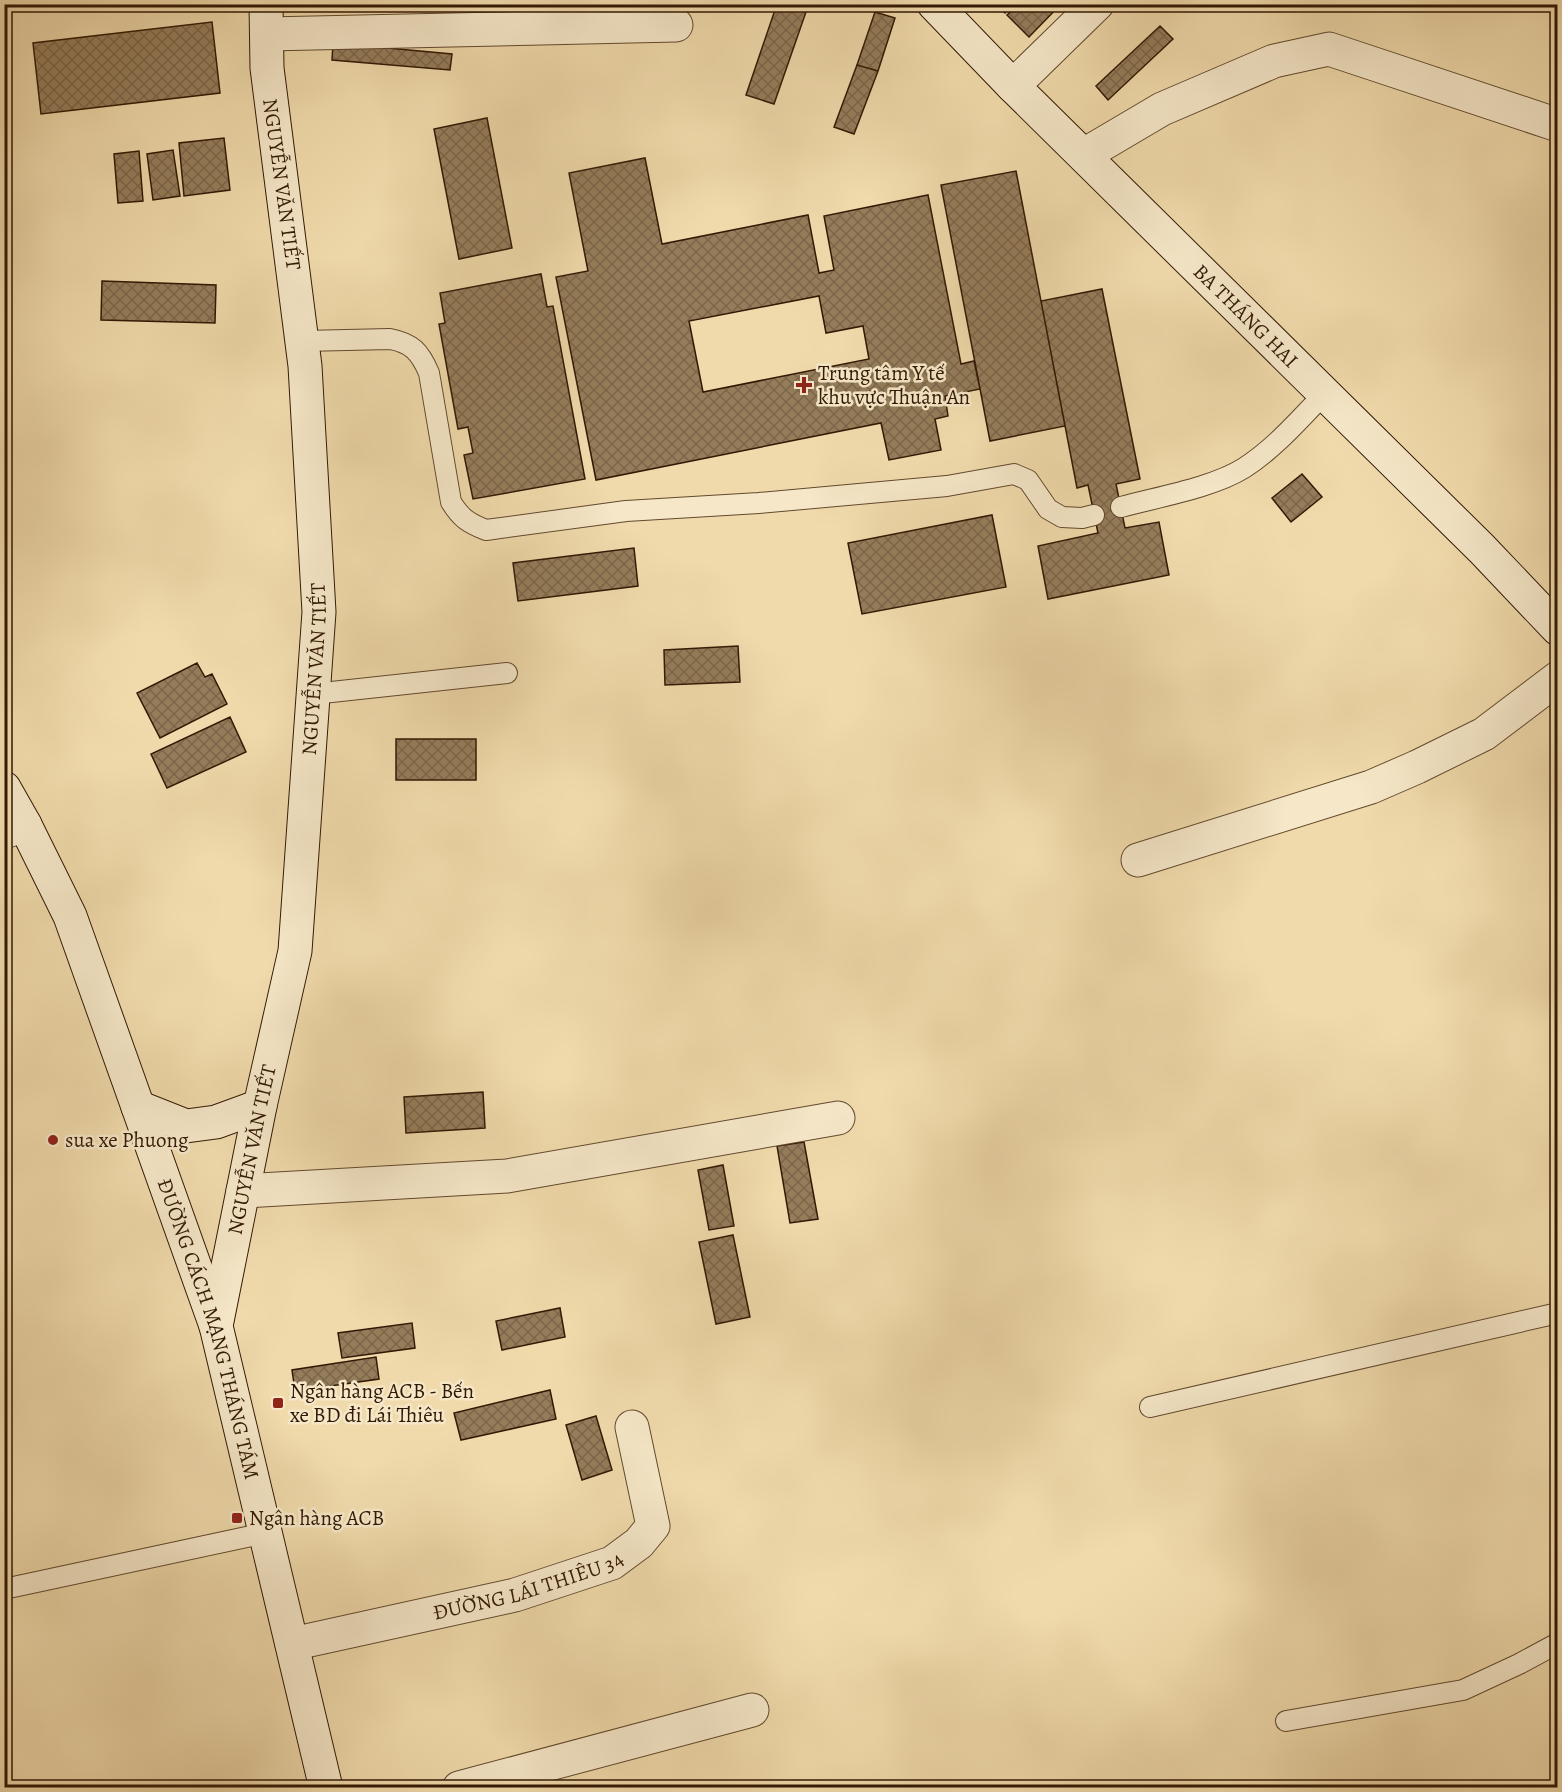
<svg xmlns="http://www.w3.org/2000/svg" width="1562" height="1792" viewBox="0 0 1562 1792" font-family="Alegreya,serif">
<defs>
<pattern id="building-cross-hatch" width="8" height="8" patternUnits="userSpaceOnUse" patternTransform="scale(1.5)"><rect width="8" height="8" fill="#957d5b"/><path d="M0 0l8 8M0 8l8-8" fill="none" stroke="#7a6649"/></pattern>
</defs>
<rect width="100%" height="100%" fill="#f0daab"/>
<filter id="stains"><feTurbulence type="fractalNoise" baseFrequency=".00333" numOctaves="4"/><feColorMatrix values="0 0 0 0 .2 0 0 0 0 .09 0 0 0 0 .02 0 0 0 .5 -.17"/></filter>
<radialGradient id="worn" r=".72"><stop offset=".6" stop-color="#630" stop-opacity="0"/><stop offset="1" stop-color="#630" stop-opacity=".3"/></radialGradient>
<!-- building -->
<path fill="url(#building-cross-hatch)" stroke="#321905" stroke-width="1.5" fill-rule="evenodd" d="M777,4H785L806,12L774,104L746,95Z
M995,4H1012L1005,13Z
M1019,4H1061L1029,37L1007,15Z
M875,12L895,18L878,71L857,65Z
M212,22L220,93L41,114L33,43Z
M1160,26L1173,39L1108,100L1096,86Z
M333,43L452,54L450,70L332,60Z
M857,65L878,71L854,134L834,127Z
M487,118L512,248L459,259L434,129Z
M224,138L230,190L184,196L179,143Z
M173,150L180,196L153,200L147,154Z
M139,151L143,201L118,203L114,154Z
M645,158L662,244L808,215L819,273L834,270L824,216L928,195L961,364L974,361L980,389L945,396L948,416L935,419L941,450L889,460L881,423L596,480L556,277L588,271L569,173ZM819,296L826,333L863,326L869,359L703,392L689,321Z
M1016,171L1065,426L990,441L941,185Z
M541,274L547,307L553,306L585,479L473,499L464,455L473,453L468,427L458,429L439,324L445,323L440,293Z
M102,281L216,285L215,323L101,320Z
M1102,289L1140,479L1116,484L1125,528L1159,522L1169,575L1048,599L1038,546L1098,533L1088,485L1077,488L1041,301Z
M1302,474L1322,497L1291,522L1272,498Z
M992,515L1006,587L862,614L848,543Z
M634,548L638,586L518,601L513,563Z
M738,646L740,682L665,685L664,650Z
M197,663L205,677L212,674L227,704L160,738L137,693Z
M230,717L246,752L167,788L151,754Z
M396,739H476V780H396Z
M483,1092L485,1128L406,1133L404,1097Z
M804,1142L818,1219L790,1223L777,1146Z
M723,1165L734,1226L709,1230L698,1170Z
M733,1235L750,1317L716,1324L699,1242Z
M560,1308L565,1337L502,1350L496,1321Z
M412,1323L415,1348L342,1358L338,1333Z
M376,1357L379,1379L295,1391L292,1370Z
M550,1390L556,1419L461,1440L454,1413Z
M596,1416L612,1470L582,1480L566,1425Z"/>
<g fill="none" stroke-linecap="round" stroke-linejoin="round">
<!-- lane casing -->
<g stroke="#62492e" stroke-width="22">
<path id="lane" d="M303,341L390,339C412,343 420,352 429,373L451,502C461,518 468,523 486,530L626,511L759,503L947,486L1014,474L1028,480L1048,509L1062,517L1082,518L1094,515
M1121,507C1157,497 1212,488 1244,468C1275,448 1299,420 1325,393
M313,694L507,673
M1150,1407L1558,1313
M4,1589L265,1533
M1286,1721L1463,1690L1519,1664L1558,1643"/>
</g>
<!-- street casing -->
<g stroke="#62492e" stroke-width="35">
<g id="street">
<path d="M267,34L676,25"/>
<path d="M1013,86L1097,4"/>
<path d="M1084,155L1162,109L1274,61L1329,49L1558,125"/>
<path d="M4,832L25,825"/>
<path d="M1138,860L1371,787L1417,767L1484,734L1558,678"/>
<path d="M243,1191L507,1176L838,1118"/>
<path id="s1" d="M292,1644L515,1595L612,1563L639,1543L653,1526L632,1427"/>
<path d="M459,1788L752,1710"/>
</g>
</g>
<!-- secondary casing -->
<g stroke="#321905" stroke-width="35">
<g id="secondary">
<path id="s2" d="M934,4L1013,86L1482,549L1558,629"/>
<path id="s3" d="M4,788L25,825L70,916L216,1326L326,1788"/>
<path d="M138,1107L186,1126L216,1122L260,1106"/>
<path id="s4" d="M216,1326L260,1106L295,951L319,612L305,366L267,68L266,4"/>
</g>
</g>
<!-- lane -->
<use href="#lane" stroke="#f5e7c8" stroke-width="20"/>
<!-- street -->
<use href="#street" stroke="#f5e7c8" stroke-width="33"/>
<!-- secondary -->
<use href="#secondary" stroke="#f5e7c8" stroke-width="33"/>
</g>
<!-- markers -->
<g fill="#8f2418" stroke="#f5e7c8" stroke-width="2">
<path d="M801 376h6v6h6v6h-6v6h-6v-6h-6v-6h6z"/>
<circle cx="53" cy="1140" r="6"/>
<rect x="272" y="1397" width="12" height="12" rx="3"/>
<rect x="231" y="1512" width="12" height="12" rx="3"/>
</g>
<g text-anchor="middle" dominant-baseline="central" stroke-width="5" stroke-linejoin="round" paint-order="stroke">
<!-- street labels -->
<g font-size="21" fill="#321905" stroke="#f5e7c8">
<text transform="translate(282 184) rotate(82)">NGUYỄN VĂN TIẾT</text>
<text stroke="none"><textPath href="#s2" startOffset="441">BA THÁNG HAI</textPath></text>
<text stroke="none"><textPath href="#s4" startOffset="666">NGUYỄN VĂN TIẾT</textPath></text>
<text stroke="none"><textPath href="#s4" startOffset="180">NGUYỄN VĂN TIẾT</textPath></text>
<text stroke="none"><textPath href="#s3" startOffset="580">ĐƯỜNG CÁCH MẠNG THÁNG TÁM</textPath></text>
<text stroke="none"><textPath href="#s1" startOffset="243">ĐƯỜNG LÁI THIÊU 34</textPath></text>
</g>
<!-- poi labels -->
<g font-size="21" fill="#321905" stroke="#f5e7c8" text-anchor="start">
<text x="818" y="373">Trung tâm Y tế<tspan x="818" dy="24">khu vực Thuận An</tspan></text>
<text x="65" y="1140">sua xe Phuong</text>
<text x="290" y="1391">Ngân hàng ACB - Bến<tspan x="290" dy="24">xe BD đi Lái Thiêu</tspan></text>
<text x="249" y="1518">Ngân hàng ACB</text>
</g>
</g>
<!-- margin -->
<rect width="1562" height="1792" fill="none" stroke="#f0daab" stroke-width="24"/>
<rect x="6" y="6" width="1550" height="1780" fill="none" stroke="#321905" stroke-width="3"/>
<rect x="12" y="12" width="1538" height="1768" fill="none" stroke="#321905" stroke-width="1.5"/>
<rect width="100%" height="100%" filter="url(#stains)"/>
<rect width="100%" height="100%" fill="url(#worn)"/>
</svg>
